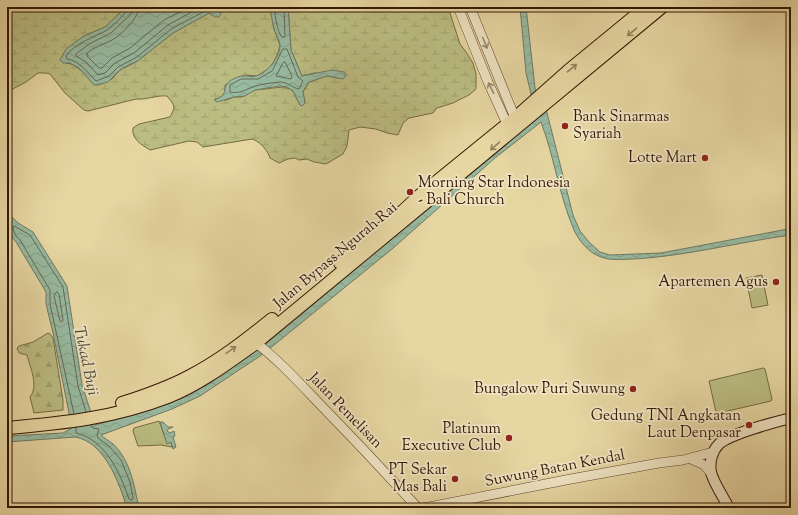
<svg xmlns="http://www.w3.org/2000/svg" width="798" height="515" viewBox="0 0 798 515" font-family="'Sorts Mill Goudy',serif">
<defs>
<pattern id="forest-firs" width="22" height="20" patternUnits="userSpaceOnUse"><rect width="22" height="20" fill="#babc81"/><path d="M5 1l3.5 6h-7zM16 11l3.5 6h-7z" fill="#a0a16e"/></pattern>
<pattern id="wetland-marsh" width="20" height="14" patternUnits="userSpaceOnUse"><rect width="20" height="14" fill="#babc81"/><path d="M1 5h8M5 5V1M11 12h8M15 12V8" fill="none" stroke="#a0a16e"/></pattern>
<pattern id="water-waves" width="16" height="10" patternUnits="userSpaceOnUse"><rect width="16" height="10" fill="#97baa1"/><path d="M0 5q4-4 8 0t8 0" fill="none" stroke="#839f89"/></pattern>
</defs>
<rect width="100%" height="100%" fill="#e6d6a2"/>
<filter id="stains"><feTurbulence type="fractalNoise" baseFrequency=".005" numOctaves="4"/><feColorMatrix values="0 0 0 0 .2 0 0 0 0 .09 0 0 0 0 .02 0 0 0 .5 -.17"/></filter>
<radialGradient id="worn" r=".72"><stop offset=".6" stop-color="#630" stop-opacity="0"/><stop offset="1" stop-color="#630" stop-opacity=".3"/></radialGradient>
<!-- grass -->
<path fill="#babc81" stroke="#786a43" d="M762,275L768,305L752,308L746,278Z
M763,368L765,369L772,399L771,401L719,413L716,412L709,381Z
M159,421L167,443L171,442L172,447L161,445L138,446L133,431L134,428Z"/>
<!-- forest -->
<path fill="url(#forest-firs)" stroke="#786a43" d="M48,333L50,334L53,338L63,400V410L34,413L30,397C39,386 30,367 27,355L19,353L17,348L19,346L33,342Z"/>
<!-- wetland -->
<path fill="url(#wetland-marsh)" stroke="#786a43" d="M7,7H126L105,27L84,36L64,52L66,63C78,64 86,76 94,84L112,79L120,70L136,62L173,33L209,13L212,15L219,9V7H270L274,29L280,45L278,53L271,67L257,76L245,75L225,85C226,94 223,97 215,99L227,100L234,97H242L255,90L283,87L290,89L293,91L300,105L305,103L303,92L309,82L327,76L338,78L345,76L314,73L302,76L291,50L288,7H448L460,44L466,52L473,63L476,74V89L469,95L453,103L437,108L433,113L409,118L403,123L398,135L387,133L376,129L360,127L349,130L347,146L343,154L326,164L314,162L307,159L299,160L295,158L288,159L279,163L270,158C268,151 260,141 252,139L203,147L197,142L189,141L150,150C142,145 131,139 133,128L139,124L170,117C176,106 175,106 167,96C156,95 147,100 136,99L88,111L84,110L65,93L50,74L46,73H38L26,82L7,92Z"/>
<!-- water -->
<path fill="url(#water-waves)" stroke="#707963" d="M126,7H219L221,14L219,17H215L209,13L173,33L139,60L120,70L108,82L98,85H94L80,69L70,63H63L60,60L66,49L84,36L105,27Z
M270,7H288L291,50L302,76L332,70L344,72L346,76L343,79L327,76L309,82L303,91L305,103L302,106L300,105L293,91L287,87L280,86L255,90L245,96L234,97L217,102L214,100C232,94 219,86 233,79C245,73 247,78 256,76C267,73 280,57 280,46C280,40 275,34 274,28C272,21 271,14 270,7Z
M520,7H526L535,88L536,93L546,109L573,215L580,231L589,242L600,252L610,255L661,253L788,229L791,228V235C739,242 687,256 634,259C624,259 611,261 601,257C589,253 579,241 574,230C559,195 554,156 541,122L495,158L392,249L263,354L200,396L172,409L101,435C104,438 109,441 113,444C131,461 134,486 139,508H127C119,483 105,442 75,437L7,442V436L63,433L72,428L53,333L46,304V292L16,242C7,233 7,224 7,212L18,223L33,232L67,286L82,385L95,425L152,409L228,370L250,355L539,115L531,94L526,73Z
M160,422H163L168,427H173L168,429L167,431L170,433L174,431L175,436L173,437L176,447L173,449L171,442L167,444Z"/>
<g fill="none" stroke-linecap="round" stroke-linejoin="round">
<!-- shore -->
<path stroke="#666853" stroke-width="1" d="M128,7C127,13 112,27 107,30C94,38 76,42 66,56L67,59C80,61 87,72 96,81L109,76L118,67L137,57L171,29L207,10L214,11L215,7
M133,7L131,14L111,33L89,44L76,54V56L86,62L98,75L105,73L115,63L134,53L168,25L201,7
M139,7C139,18 121,35 112,40C103,45 94,47 87,53V56L99,68H102L112,58L130,48L164,20L189,7
M274,7C276,17 276,31 283,38L285,36L284,7
M283,49H287L298,77L303,81L299,89C292,88 289,82 279,82C271,83 261,84 253,87C244,90 240,94 230,92V85L241,79H258L272,71Z
M285,62L292,76L291,79L276,76L283,63Z
M57,292L59,294L63,320L62,322L60,321L54,296Z
M74,414L50,304V290L20,240L16,236L13,229L14,226L30,235L63,287L78,386L86,412
M76,427V433C106,440 120,473 129,499L132,500L133,498L130,482L121,460L110,447L98,438L97,435L99,429L93,428L91,425"/>
<!-- tertiary casing -->
<g stroke="#61472c" stroke-width="10">
<path id="tertiary" d="M458,7L488,82L507,124
M470,7L515,118
M252,340C274,356 293,376 312,396C348,433 383,470 418,508
M691,459L704,465L711,473
M424,508L571,479L659,463L683,460L713,452"/>
</g>
<!-- secondary casing -->
<g stroke="#351705" stroke-width="12">
<path id="secondary" d="M729,508C724,498 713,482 711,472C709,463 712,451 719,444C730,434 775,422 791,418"/>
</g>
<!-- trunk casing -->
<g stroke="#351705" stroke-width="14">
<path id="trunk" d="M340,263L403,211L419,196L515,118L568,71L646,7
M122,403C144,396 167,388 188,377C218,362 246,340 272,319
M7,428C64,423 114,418 168,397C200,384 228,363 256,343L662,7"/>
</g>
<!-- tertiary -->
<use href="#tertiary" stroke="#efe4c3" stroke-width="9"/>
<!-- secondary -->
<use href="#secondary" stroke="#efe4c3" stroke-width="10"/>
<!-- trunk -->
<use href="#trunk" stroke="#e6d6a2" stroke-width="12"/>
</g>
<!-- one-way arrows -->
<defs><path id="oneway-shaft" d="M-6 0H5M1.5-3L5.5 0L1.5 3" fill="none" stroke-width="1.6" stroke-linecap="round" stroke-linejoin="round"/></defs>
<g stroke="#96805b">
<use href="#oneway-shaft" transform="translate(632 32) rotate(140)"/>
<use href="#oneway-shaft" transform="translate(572 68) rotate(-40)"/>
<use href="#oneway-shaft" transform="translate(495 146) rotate(139)"/>
<use href="#oneway-shaft" transform="translate(231 350) rotate(-35)"/>
</g>
<g stroke="#9b886e">
<use href="#oneway-shaft" transform="translate(485 43) rotate(68)"/>
<use href="#oneway-shaft" transform="translate(491 88) rotate(-116)"/>
</g>
<!-- markers -->
<g fill="#8f2418" stroke="#efe4c3" stroke-width="1.5">
<circle cx="565" cy="126" r="4"/>
<circle cx="705" cy="158" r="4"/>
<circle cx="410" cy="192" r="4"/>
<circle cx="776" cy="282" r="4"/>
<circle cx="633" cy="389" r="4"/>
<circle cx="749" cy="425" r="4"/>
<circle cx="509" cy="438" r="4"/>
<circle cx="455" cy="479" r="4"/>
</g>
<g text-anchor="middle" dominant-baseline="central" stroke-width="3.5" stroke-linejoin="round" paint-order="stroke">
<!-- poi labels -->
<g font-size="15" fill="#351705" stroke="#efe4c3" text-anchor="end">
<text x="573" y="117" text-anchor="start">Bank Sinarmas<tspan x="573" dy="17">Syariah</tspan></text>
<text x="697" y="158">Lotte Mart</text>
<text x="418" y="183" text-anchor="start">Morning Star Indonesia<tspan x="418" dy="17">- Bali Church</tspan></text>
<text x="768" y="282">Apartemen Agus</text>
<text x="625" y="389">Bungalow Puri Suwung</text>
<text x="741" y="416">Gedung TNI Angkatan<tspan x="741" dy="17">Laut Denpasar</tspan></text>
<text x="501" y="429">Platinum<tspan x="501" dy="17">Executive Club</tspan></text>
<text x="447" y="470">PT Sekar<tspan x="447" dy="17">Mas Bali</tspan></text>
</g>
<!-- street labels -->
<g font-size="15" fill="#351705" stroke="#efe4c3">
<text transform="translate(336 256) rotate(-40)">Jalan Bypass Ngurah Rai</text>
<text transform="translate(345 411) rotate(46)">Jalan Pemelisan</text>
<text transform="translate(555 469) rotate(-11)">Suwung Batan Kendal</text>
</g>
<!-- water labels -->
<g font-size="16" font-style="italic" fill="#524834" stroke="#efe4c3">
<text transform="translate(85 361) rotate(78)">Tukad Buji</text>
</g>
</g>
<!-- margin -->
<rect width="798" height="515" fill="none" stroke="#e6d6a2" stroke-width="24"/>
<rect x="8" y="8" width="782" height="499" fill="none" stroke="#351705" stroke-width="2"/>
<rect x="12" y="12" width="774" height="491" fill="none" stroke="#351705"/>
<rect width="100%" height="100%" filter="url(#stains)"/>
<rect width="100%" height="100%" fill="url(#worn)"/>
</svg>
